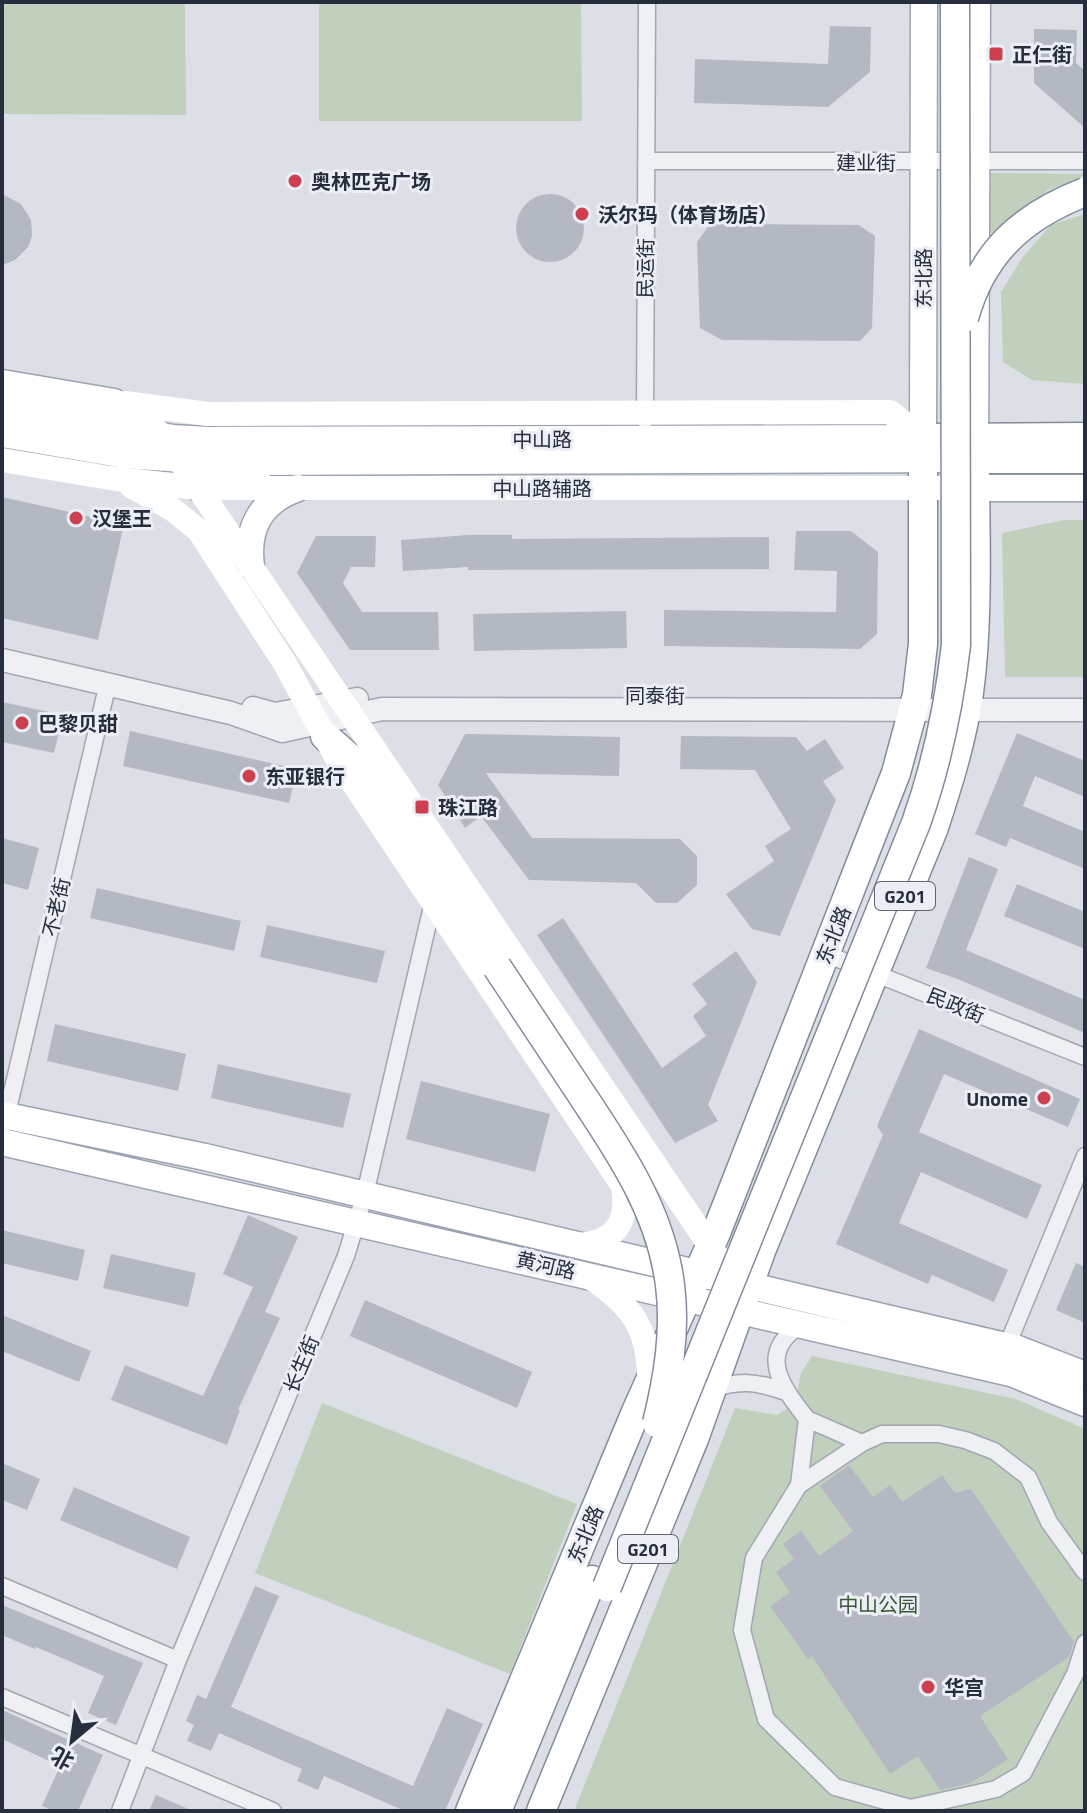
<svg xmlns="http://www.w3.org/2000/svg" width="1087" height="1813" viewBox="0 0 1087 1813" font-family="'Titillium Web','Noto Sans SC',sans-serif">
<rect width="100%" height="100%" fill="#dcdfe6"/>
<!-- green -->
<path fill="#c1d0bd" d="M2,2H185L186,115L2,114Z
M319,2H581L582,121H319Z
M991,173L1085,174V175L1048,190L996,232L987,234Z
M1085,214V384L1032,380L1003,362L1001,292L1022,258L1051,225Z
M1064,520H1085V677H1005L1002,533Z
M812,1356L1016,1399L1085,1429V1811H574L735,1408L777,1415L795,1404L801,1373Z
M322,1403L577,1504L510,1674L255,1573Z"/>
<!-- building -->
<path fill="#b3b8c3" d="M830,26L871,27L870,72L828,107L694,103L695,59L828,64Z
M1034,29L1077,30L1076,63L1085,71V128L1034,83Z
M516 228a34 34 0 1 1 68 0a34 34 0 1 1-68 0Z
M2,194L21,204L31,220L32,236L28,247L15,260L2,265Z
M710,224L859,225L875,236L872,328L860,341L722,340L700,328L697,242Z
M2,497L124,524L98,640L2,618Z
M796,531H851L878,552L877,634L860,649L664,646V610L836,612L837,571L794,570Z
M468,535H512V539L769,537V569L468,570V567L403,571L401,540Z
M316,536H376L375,567H351L343,583L362,612H438L439,650H350L297,573Z
M626,611L627,648L474,651L473,614Z
M2,702L63,715L54,753L2,742Z
M130,731L297,769L289,803L123,766Z
M1017,733L1085,761V797L1035,776L1023,806L1085,832V869L1010,838L1006,847L975,834Z
M465,734L620,737L619,776L486,773L532,838L680,839L697,856V885L677,903H656L636,883L529,880L481,816L465,828L438,785Z
M681,736L796,737L807,751L825,739L844,768L823,781L836,800L780,936L752,929L726,894L774,861L765,846L791,829L755,770L680,769Z
M2,838L39,848L28,890L2,883Z
M969,857L998,869L966,950L1085,1000V1033L955,978L926,968Z
M1017,884L1085,912V949L1004,916Z
M97,888L241,921L234,951L90,918Z
M563,918L662,1068L706,1036L693,1016L707,1004L692,984L736,951L757,982L708,1105L718,1121L675,1143L537,935Z
M267,925L385,951L377,983L260,957Z
M55,1024L186,1054L178,1091L47,1061Z
M919,1029L1080,1099L1068,1127L944,1074L919,1132L1042,1185L1027,1219L921,1172L899,1223L1008,1270L994,1302L932,1275L928,1284L836,1244L883,1135L877,1126Z
M218,1064L351,1094L343,1128L211,1098Z
M421,1081L550,1114L535,1172L406,1139Z
M248,1215L298,1237L265,1312L280,1318L238,1410H240L227,1445L111,1400L125,1365L203,1396L253,1287L223,1274Z
M2,1230L85,1250L78,1281L2,1263Z
M111,1254L196,1273L188,1307L103,1288Z
M1076,1263L1085,1267V1323L1056,1310Z
M365,1300L532,1372L517,1408L350,1336Z
M2,1315L91,1351L79,1382L2,1351Z
M2,1463L40,1479L27,1510L2,1500Z
M849,1465L873,1497L890,1485L902,1502L942,1475L955,1493L971,1489L1074,1642L1069,1657L980,1716L1008,1759L971,1783L940,1790L918,1756L890,1774L812,1656L808,1659L770,1606L790,1592L776,1572L794,1559L783,1544L801,1531L819,1556L853,1531L820,1486Z
M74,1487L190,1537L177,1569L60,1520Z
M255,1586L279,1596L231,1707L413,1786L447,1708L483,1724L445,1811H405L324,1776L318,1790L297,1781L302,1769L219,1733L211,1751L187,1741L194,1725L186,1721L197,1695L206,1699Z
M2,1605L143,1663L116,1725L88,1713L104,1676L36,1647L35,1649L2,1635Z
M2,1710L103,1755L78,1811H55L42,1806L60,1766L2,1739Z
M156,1795L193,1811H149Z"/>
<g fill="none" stroke-linecap="round" stroke-linejoin="round">
<!-- minor casing -->
<g stroke="#a2a6b0" stroke-width="19">
<path id="minor" d="M646,161H1085
M645,420L647,2
M826,954L1085,1057
M5,1122L108,683
M1007,1346L1085,1156
M711,1390C739,1379 758,1382 786,1392
M807,1419L862,1443
M799,1485L807,1419C782,1387 756,1353 801,1325
M1085,1572L1049,1522L1028,1477L994,1451L965,1440L939,1434H882L862,1443L799,1485L754,1558L742,1630L766,1719L835,1787L910,1808L996,1789L1023,1773L1075,1674L1085,1643
M2,1586L178,1660
M2,1697L273,1811
M120,1811L178,1660L346,1256L365,1194L433,902"/>
</g>
<!-- tertiary casing -->
<g stroke="#a2a6b0" stroke-width="25">
<path id="tertiary" d="M2,660L231,713L282,731L382,709L1085,710
M253,708L275,714L357,699"/>
</g>
<!-- primary casing -->
<g stroke="#9ba3b2" stroke-width="29">
<path id="primary" d="M2,383L114,402
M2,408L173,438L208,440L923,438L924,2
M2,434L125,455L226,462L975,459L977,2
M198,488L258,470
M975,488H1085
M251,566C246,527 261,501 298,488
M2,1115L205,1157L1018,1349L1085,1375
M2,1142L1011,1373L1085,1403"/>
</g>
<!-- trunk casing -->
<g stroke="#838c9d" stroke-width="31">
<path id="trunk" d="M325,736L361,768L377,787L497,967
M470,1811L635,1414L716,1233L896,773L917,695L923,644V438L1085,437
M497,1811L592,1580
M541,1811L694,1439L761,1251L933,830C948,785 962,740 969,693C979,616 975,537 975,459H1085"/>
</g>
<!-- minor -->
<use href="#minor" stroke="#eef0f4" stroke-width="16"/>
<!-- tertiary -->
<use href="#tertiary" stroke="#eef0f4" stroke-width="22"/>
<!-- secondary -->
<path stroke="#fff" stroke-width="24" d="M114,402L140,416L163,436L739,1289
M125,403L208,414L890,412L923,438
M2,460L110,478L198,488H972
M131,486L172,509L199,531L284,662L339,762L623,1186C629,1222 616,1241 580,1245
M588,1276C632,1305 650,1329 649,1383"/>
<!-- primary -->
<use href="#primary" stroke="#fff" stroke-width="26"/>
<!-- trunk -->
<use href="#trunk" stroke="#fff" stroke-width="28"/>
<!-- trunk-bridge casing -->
<g stroke="#838c9d" stroke-width="31" stroke-linecap="butt">
<path id="trunk-bridge" d="M964,318C982,252 1023,216 1085,192
M497,967C524,1008 551,1048 578,1089C618,1149 661,1211 670,1285C676,1332 668,1378 657,1423
M607,1587L916,823C937,764 949,706 956,645L955,2"/>
</g>
<!-- trunk-bridge -->
<use href="#trunk-bridge" stroke="#fff" stroke-width="28"/>
</g>
<!-- markers -->
<g fill="#cd3e4e" stroke="#ebeef4" stroke-width="3">
<rect x="988" y="46" width="16" height="16" rx="4"/>
<circle cx="295" cy="181" r="8"/>
<circle cx="582" cy="214" r="8"/>
<circle cx="76" cy="518" r="8"/>
<circle cx="22" cy="723" r="8"/>
<circle cx="249" cy="776" r="8"/>
<rect x="414" y="799" width="16" height="16" rx="4"/>
<circle cx="1044" cy="1098" r="8"/>
<circle cx="928" cy="1687" r="8"/>
</g>
<g text-anchor="middle" dominant-baseline="central" stroke-width="6" stroke-linejoin="round" paint-order="stroke">
<!-- shield labels -->
<g fill="#ebeef4" stroke="#616773" stroke-width="2">
<rect x="875" y="882" width="60" height="28" rx="6"/>
<rect x="618" y="1535" width="60" height="28" rx="6"/>
</g>
<g font-size="18" font-weight="bold" fill="#262d3c">
<text x="905" y="896">G201</text>
<text x="648" y="1549">G201</text>
</g>
<!-- poi labels -->
<g font-size="20" font-weight="bold" fill="#262d3c" stroke="#ebeef4" text-anchor="start">
<text x="1012" y="54">正仁街</text>
<text x="311" y="181">奥林匹克广场</text>
<text x="598" y="214">沃尔玛（体育场店）</text>
<text x="92" y="518">汉堡王</text>
<text x="38" y="723">巴黎贝甜</text>
<text x="265" y="776">东亚银行</text>
<text x="438" y="807">珠江路</text>
<text x="1028" y="1098" text-anchor="end">Unome</text>
<text x="944" y="1687">华宫</text>
</g>
<!-- street labels -->
<g font-size="20" fill="#262d3c" stroke="#ebeef4">
<text x="866" y="162">建业街</text>
<text transform="translate(645 268) rotate(-89)">民运街</text>
<text transform="translate(923 278) rotate(-90)">东北路</text>
<text x="542" y="439">中山路</text>
<text x="542" y="488">中山路辅路</text>
<text x="655" y="695">同泰街</text>
<text transform="translate(56 907) rotate(-77)">不老街</text>
<text transform="translate(833 935) rotate(-68)">东北路</text>
<text transform="translate(956 1005) rotate(22)">民政街</text>
<text transform="translate(546 1265) rotate(13)">黄河路</text>
<text transform="translate(301 1364) rotate(-67)">长生街</text>
<text transform="translate(585 1534) rotate(-67)">东北路</text>
</g>
<!-- park labels -->
<g font-size="20" fill="#385833" stroke="#ebeef4">
<text x="878" y="1604">中山公园</text>
</g>
</g>
<!-- border -->
<rect width="1087" height="1813" fill="none" stroke="#262d3c" stroke-width="8"/>
<!-- north arrow -->
<g transform="translate(72 1741) rotate(209)" stroke="#ebeef4" stroke-width="6" paint-order="stroke">
<path d="M0-6L14 30L0 20L-14 30Z" fill="#262d3c"/>
<text y="-12" font-size="22" font-weight="bold" text-anchor="middle" fill="#262d3c">北</text>
</g>
</svg>
